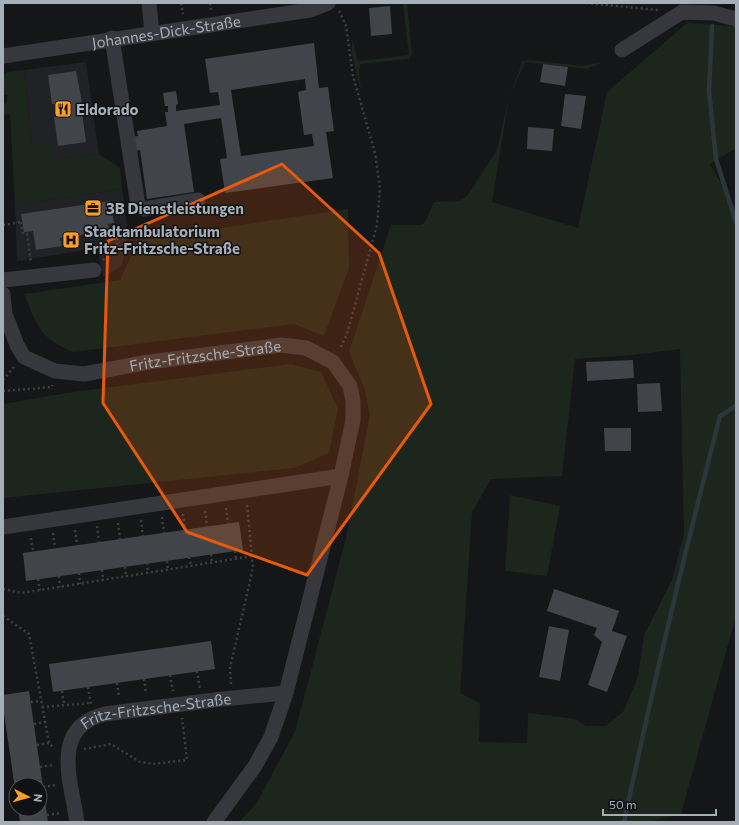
<svg xmlns="http://www.w3.org/2000/svg" width="739" height="825" viewBox="0 0 739 825" font-family="Commissioner,sans-serif">
<rect width="100%" height="100%" fill="#151618"/>
<!-- built -->
<path fill="#212225" d="M86,62L99,154L53,159L32,143L24,70Z
M122,189L128,232L122,266L103,277L98,248L17,261L15,205Z"/>
<!-- green -->
<path fill="#1d261d" fill-rule="evenodd" d="M403,3H407L412,54L409,59L360,64L359,73L361,92L352,54V38L358,61L409,55Z
M687,23L736,26V148L710,164L736,209V616L681,814L648,822H239L256,804L295,732L346,538L370,415L364,387L349,352L391,225H421L425,222L434,202L460,201L467,196L497,150L509,97L523,61L531,60L581,66L603,62L587,69L525,62L509,97L492,202L578,228L607,92ZM680,349L684,533L672,580L644,635L638,677L623,712L606,726H586L575,719L528,713L527,743L479,742L480,703L460,693L472,512L491,479L562,476L575,359L632,355Z
M24,70L32,143L51,141L53,159L99,154L120,168L122,189L15,205L10,114L3,115V104L7,103V95H3V76L8,72Z
M348,209L349,268L324,336L294,324L73,352C38,337 38,326 24,294L120,280L139,240Z
M291,364L321,372L338,409L329,453L294,468L3,498V404L73,392Z
M510,495L560,506L547,576L505,571Z"/>
<g fill="none" stroke-linecap="round" stroke-linejoin="round">
<!-- stream -->
<path stroke="#2b363c" stroke-width="4.5" d="M712,26L709,91L716,159L736,222
M624,822C653,686 685,551 720,416L736,406"/>
</g>
<!-- building -->
<path fill="#414448" fill-rule="evenodd" d="M390,6L392,34L371,36L369,8Z
M314,43L319,88L328,87L334,131L326,132L333,178L225,193L220,159L227,158L221,118L184,124L194,192L147,199L140,150L134,151L131,137L138,136L137,131L167,126L165,112H168V106H165L163,93L176,91L178,104L176,105V111L220,105L218,92L210,93L205,59ZM305,79L306,90L298,92L304,135L312,134L314,146L241,156L231,90Z
M543,64L568,67L565,86L540,82Z
M76,71L84,113H82L86,142L58,146L54,117H57L55,104H52L48,75Z
M565,94L586,96L581,129L561,126Z
M528,127L554,129L552,151L527,149Z
M110,201L114,223L108,224L109,231L60,238L62,246L36,250L33,231L24,232L21,214Z
M633,360L634,378L587,381L586,362Z
M660,383L662,411L638,412L637,384Z
M604,428H631V451H605Z
M239,522L243,550L26,581L23,553Z
M554,589L619,611L612,631L627,636L607,692L588,685L602,642L594,635L597,628L547,611Z
M549,626L569,630L560,681L539,677Z
M211,641L215,669L53,692L49,664Z
M29,691L43,787L48,822H20L18,809H40V785H16L15,790L11,761L3,707V695Z"/>
<g fill="none" stroke-linecap="round" stroke-linejoin="round">
<!-- path -->
<path stroke="#3c3f44" stroke-width="2.5" stroke-dasharray="2 3" stroke-linecap="butt" d="M181,3L183,14
M210,3L211,10
M586,3L658,10
M339,11L346,26L353,76L375,153L380,188L377,225L347,334L340,349
M21,222L23,233L27,234L31,263
M3,225L22,222
M103,260L117,244L119,231L111,223
M3,380L14,367
M3,391L52,387V385
M226,508L228,524
M205,511L207,527
M183,514L185,530
M162,517L164,533
M141,520L143,536
M118,523L120,539
M97,526L99,542
M75,530L77,545
M53,533L55,548
M31,538L33,551
M235,551L236,559
M211,554L212,563
M189,557L191,566
M167,561L168,570
M147,563L148,573
M125,567L126,576
M102,570L103,580
M79,573L80,584
M59,576L60,587
M38,579L40,590
M3,589L21,593L253,556
M3,616L29,634L49,743L54,748
M197,671L200,689
M170,675L173,691
M144,679L146,694
M117,683L119,698
M231,684L230,668L253,568L247,504
M88,687L91,704
M62,691L64,704
M31,702L41,701
M42,707L90,703
M34,724L45,722
M37,745L49,743
M84,749L111,744L140,762L155,764L187,760L182,718
M40,767L53,765
M43,787L56,785
M47,815L61,813"/>
<!-- minor -->
<g stroke="#36383d" stroke-width="15">
<path d="M149,3L152,33"/>
<path d="M112,38L138,205L144,209L198,200"/>
<path d="M622,50L682,12L714,13L736,19"/>
<path id="s1" d="M3,56L310,10L328,3"/>
<path d="M3,280L94,270"/>
<path id="s2" d="M3,294L5,314L17,345L24,357L55,371L84,374L149,362L281,345L306,348L333,362L350,386L353,401V420L341,476L286,693L271,737L255,766L214,822"/>
<path d="M3,527L341,476"/>
<path id="s3" d="M77,822C71,781 50,727 105,714L222,699L286,693"/>
</g>
</g>
<!-- marked area -->
<path fill="#e8590c" fill-opacity="0.2" stroke="#e8590c" stroke-width="3" stroke-linejoin="round" d="M282,164L379,253L431,404L307,575L187,532L103,403L108,241Z"/>
<!-- icons -->
<defs>
<g id="restaurant-square" transform="scale(0.9)"><rect x="-9" y="-9" width="18" height="18" rx="4" fill="#fe9e27" stroke="#101113"/><path d="M-5-6h1v4h1v-4h1v4h1v-4h1v5L-1.5 .5V6h-2V.5L-5-1ZM5-6V6H3V1.5H1.5Q1.5-4 5-6Z" fill="#111"/></g>
<g id="office-square" transform="scale(0.9)"><rect x="-9" y="-9" width="18" height="18" rx="4" fill="#fe9e27" stroke="#101113"/><path d="M-6-3h4V-5.5h4V-3h4V5H-6ZM-1-4.5V-3h2v-1.5ZM-6 0V1H6V0Z" fill="#111"/></g>
<g id="hospital-square" transform="scale(0.9)"><rect x="-9" y="-9" width="18" height="18" rx="4" fill="#fe9e27" stroke="#101113"/><path d="M-5-5h3v3.5h4V-5h3V5h-3V1.5h-4V5h-3Z" fill="#111"/></g>
</defs>
<g fill-rule="evenodd">
<use href="#restaurant-square" x="63" y="109"/>
<use href="#office-square" x="93" y="208"/>
<use href="#hospital-square" x="71" y="240"/>
</g>
<g text-anchor="middle" dominant-baseline="central" stroke-width="3" stroke-linejoin="round" paint-order="stroke">
<!-- street labels -->
<g font-size="15" fill="#a6aeb8" stroke="#101113">
<text stroke="none"><textPath href="#s1" startOffset="165">Johannes-Dick-Straße</textPath></text>
<text stroke="none"><textPath href="#s2" startOffset="253">Fritz-Fritzsche-Straße</textPath></text>
<text stroke="none"><textPath href="#s3" startOffset="178">Fritz-Fritzsche-Straße</textPath></text>
</g>
<!-- poi labels -->
<g font-size="15" font-weight="bold" fill="#a6aeb8" stroke="#101113" text-anchor="start">
<text x="76" y="109">Eldorado</text>
<text x="106" y="208">3B Dienstleistungen</text>
<text x="84" y="231">Stadtambulatorium<tspan x="84" dy="17">Fritz-Fritzsche-Straße</tspan></text>
</g>
</g>
<!-- border -->
<rect width="739" height="825" fill="none" stroke="#a6aeb8" stroke-width="8"/>
<!-- north arrow -->
<g transform="translate(28 797) rotate(96)"><circle r="19" fill="#101113" stroke="#4c5055"/>
<path d="M0-3L7 15L0 10L-7 15Z" fill="#fe9e27"/>
<text y="-6" font-size="11" font-weight="bold" text-anchor="middle" fill="#a6aeb8">N</text>
</g>
<!-- scale -->
<path d="M603 809v6h113v-6" fill="none" stroke="#a6aeb8" stroke-width="2"/>
<text x="609" y="809" font-size="12" fill="#a6aeb8" stroke="#101113" stroke-width="3" paint-order="stroke">50 m</text>
</svg>
